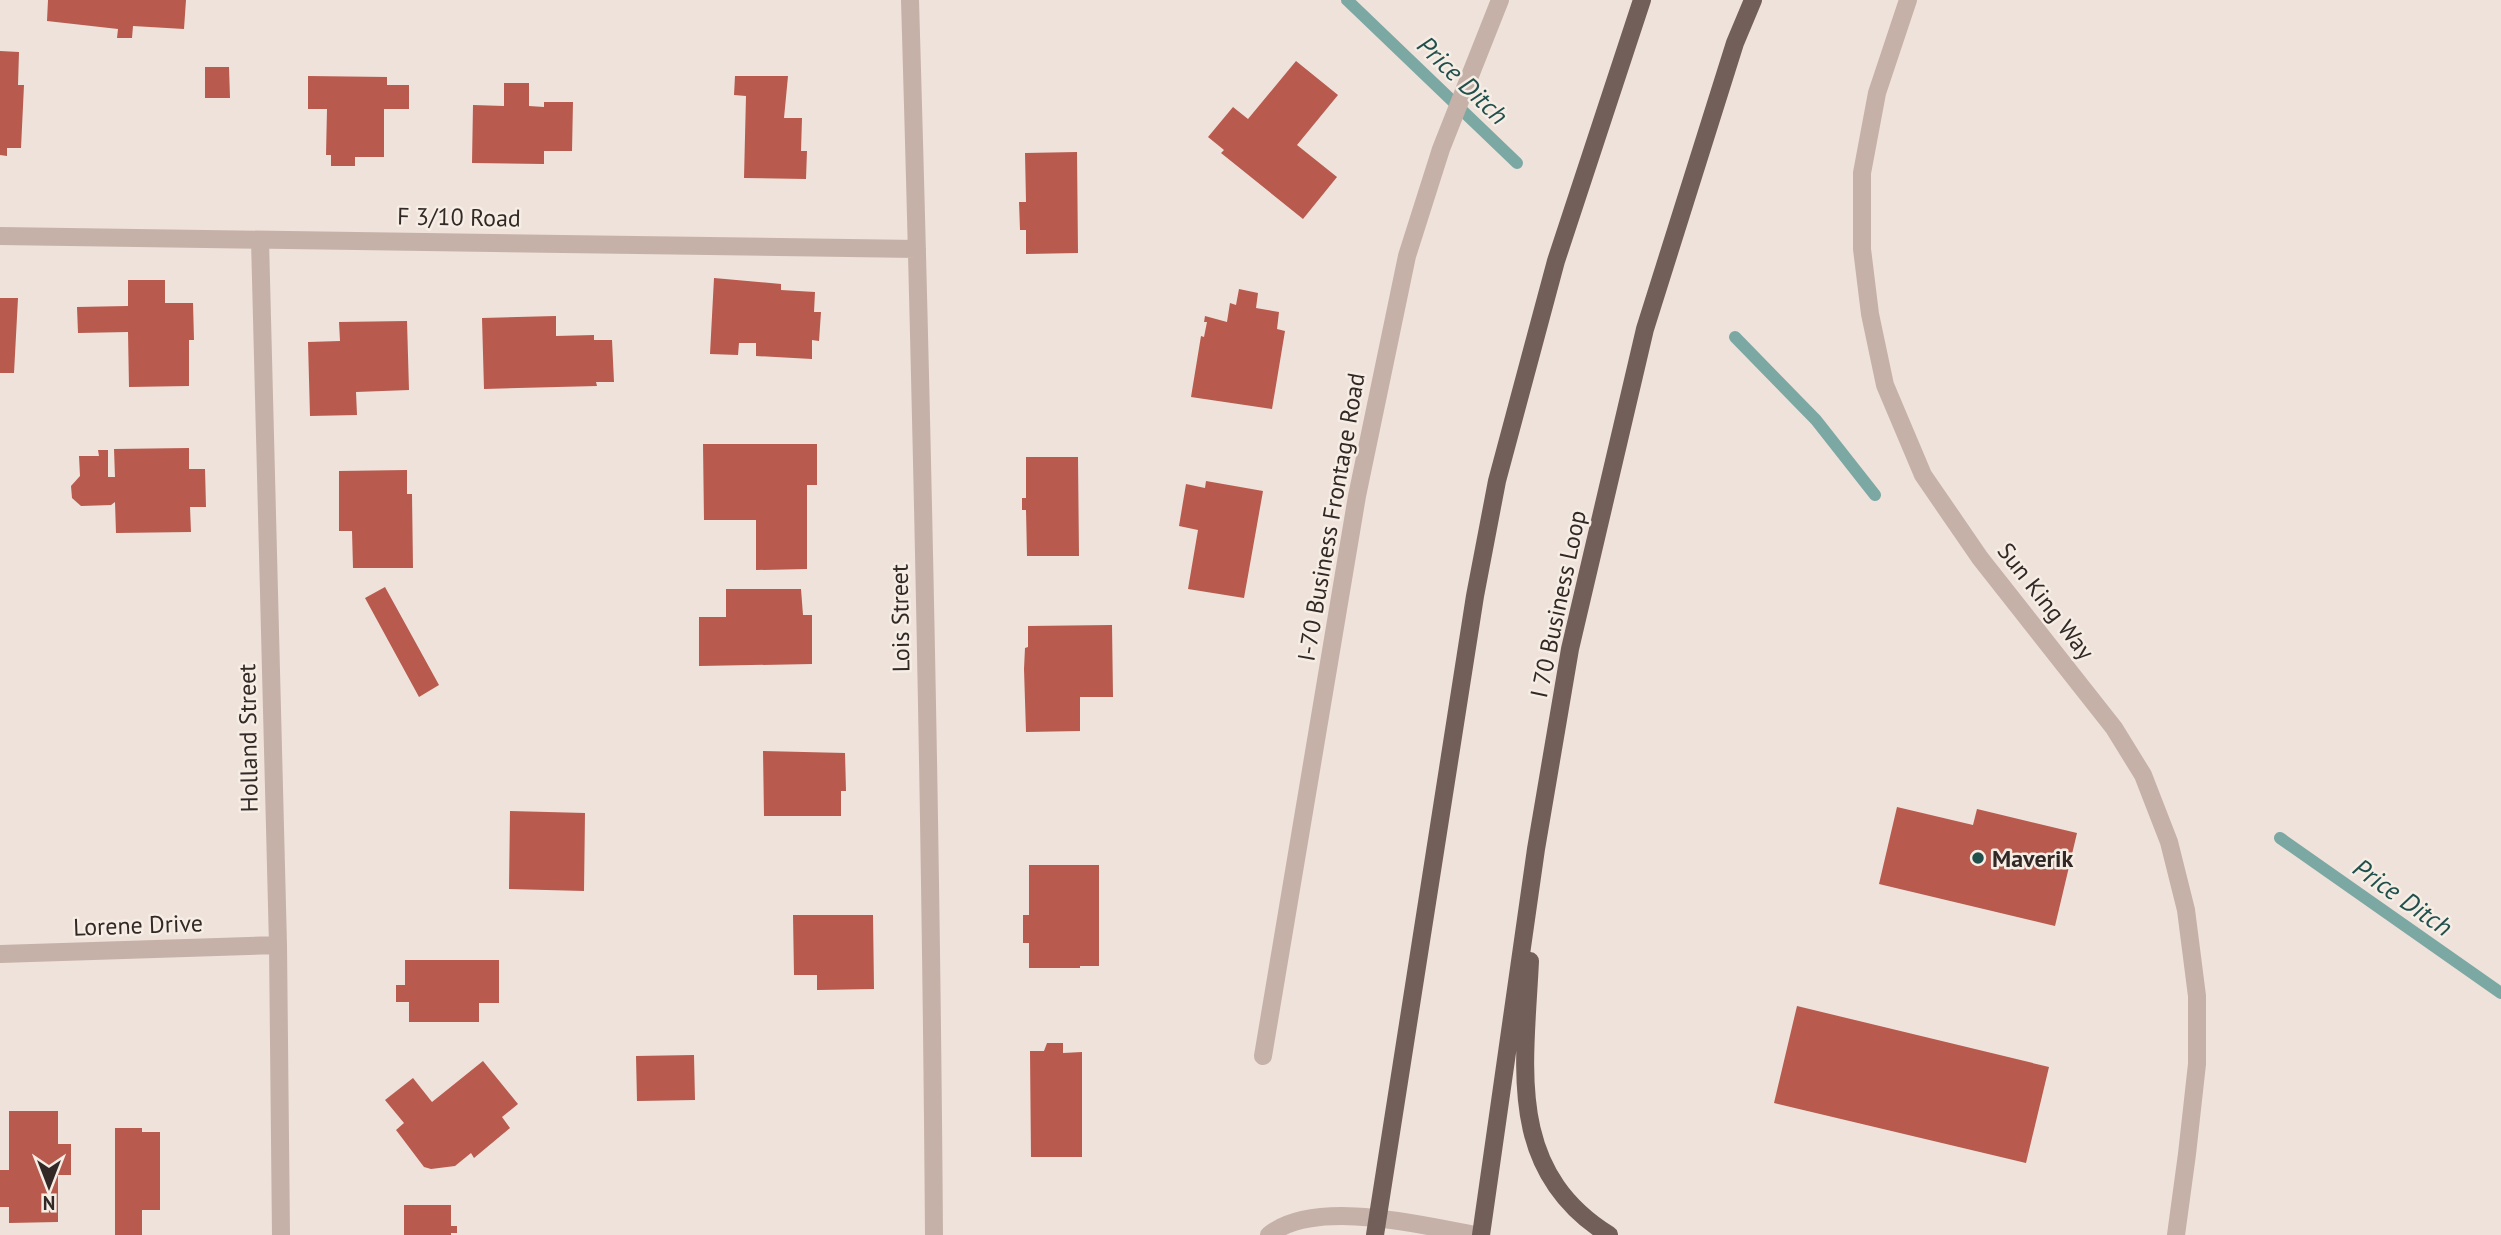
<svg xmlns="http://www.w3.org/2000/svg" width="2501" height="1235" viewBox="0 0 2501 1235" font-family="'PT Sans',sans-serif">
<rect width="100%" height="100%" fill="#eee2da"/>
<g fill="none" stroke-linecap="round" stroke-linejoin="round">
<!-- stream -->
<path stroke="#7ca8a4" stroke-width="12" d="M1347,0L1517,163
M1735,337L1816,420L1875,495
M2280,838L2501,993"/>
</g>
<!-- building -->
<path fill="#b85a4e" d="M48,0H186L184,29L133,26L132,38H117L118,29L47,21Z
M0,51L19,52L18,85H24L21,148H7V156L0,155Z
M1296,61L1338,95L1297,145L1337,177L1303,219L1221,153L1224,150L1208,137L1233,107L1248,119Z
M205,67H229L230,98H205Z
M308,76L387,77V85H409V109H384V157H355V166H331V155H326L327,109H308Z
M735,76H788L784,118H802L801,151H807L806,179L744,178L746,96L734,95Z
M504,83H529V106L544,107V102H573L572,151H544V164L472,163L473,105L504,106Z
M1077,152L1078,253L1026,254V230H1020L1019,202H1026L1025,153Z
M714,278L781,284V290L815,292L814,312H821L819,341L812,340V359L756,356V343H739L738,355L710,354Z
M128,280H165V303H193L194,340H189V386L129,387L128,332L78,333L77,307L128,306Z
M1239,289L1258,293L1256,308L1279,312L1277,329L1285,331L1272,409L1191,397L1201,336L1204,337L1207,322H1204L1205,316L1227,322L1230,303L1236,305Z
M0,298H18L14,373H0Z
M556,316V336L594,335V340H612L614,382H596L597,386L484,389L482,318Z
M407,321L409,390L356,392L357,415L310,416L308,342L340,341L339,322Z
M703,444H817V485H807V569L756,570V520H704Z
M189,448V469H205L206,507H190L191,532L116,533L115,502L111,505L81,506L72,498L71,486L80,476L79,456H99L98,450H108V477H115L114,449Z
M1026,457H1078L1079,556H1027L1026,510H1022V498H1026Z
M407,470V494H412L413,568H353L352,531H339V471Z
M1206,481L1263,491L1244,598L1188,589L1198,530L1179,526L1186,484L1205,488Z
M385,587L439,685L419,697L365,598Z
M726,589H801L803,615H812V664L699,666V617H726Z
M1112,625L1113,697H1080V731L1026,732L1024,669L1025,648L1028,647V626Z
M763,751L845,753L846,791H841V816H764Z
M1897,807L1973,825L1977,809L2077,833L2055,926L1879,884Z
M510,811L585,813L584,891L509,889Z
M1029,865H1099V966H1080V968H1029V943H1023V915H1029Z
M793,915H873L874,989L817,990V975H794Z
M405,960H499V1003H479V1022H409V1002H396V985H405Z
M1797,1006L2049,1067L2026,1163L1774,1103Z
M1047,1043H1063V1053L1082,1052V1157H1031L1030,1051H1044Z
M694,1055L695,1100L637,1101L636,1056Z
M483,1061L518,1104L502,1117L510,1128L474,1158L471,1153L455,1166L431,1169L424,1167L396,1130L404,1123L385,1100L413,1078L432,1102Z
M9,1111H58V1144H71V1175H58V1222L9,1223V1207H0V1170H9Z
M115,1128H142V1132H160V1210H142V1235H115Z
M404,1205H451V1226H457V1233H451V1235H404Z"/>
<g fill="none" stroke-linecap="round" stroke-linejoin="round">
<!-- street -->
<path stroke="#c5b1a7" stroke-width="18" d="M910,0C922,411 931,823 934,1235
M1908,0L1877,93L1862,173V249L1870,314L1885,385L1923,475L1980,558L2114,728L2143,775L2169,842L2186,910L2197,996V1064L2187,1154L2176,1235
M0,236L917,249
M260,240L278,945L281,1235
M0,954L278,945
M1263,1056L1357,496L1407,256L1441,149L1500,0
M1269,1235C1315,1198 1421,1225 1475,1235"/>
<!-- primary -->
<path stroke="#725f59" stroke-width="18" d="M1530,961C1525,1067 1505,1170 1609,1235
M1375,1235L1475,596L1497,481L1556,261L1642,0
M1481,1235L1536,849L1570,649L1645,329L1735,43L1753,0"/>
</g>
<!-- markers -->
<circle fill="#214f4c" stroke="#f6ede5" stroke-width="2.5" cx="1978" cy="858" r="7"/>
<g text-anchor="middle" dominant-baseline="central" stroke-width="5" stroke-linejoin="round" paint-order="stroke">
<!-- street labels -->
<g font-size="24" fill="#322927" stroke="#f6ede5">
<text transform="translate(459 217) rotate(1)">F 3/10 Road</text>
<text transform="translate(1331 517) rotate(-80)">I-70 Business Frontage Road</text>
<text transform="translate(2046 601) rotate(52)">Sun King Way</text>
<text transform="translate(1558 604) rotate(-78)">I 70 Business Loop</text>
<text transform="translate(900 618) rotate(-91)">Lois Street</text>
<text transform="translate(248 738) rotate(-91)">Holland Street</text>
<text transform="translate(138 925) rotate(-2)">Lorene Drive</text>
</g>
<!-- poi labels -->
<g font-size="24" font-weight="bold" fill="#322927" stroke="#f6ede5" text-anchor="start">
<text x="1992" y="858">Maverik</text>
</g>
<!-- water labels -->
<g font-size="26" font-style="italic" fill="#214f4c" stroke="#f6ede5">
<text transform="translate(1463 80) rotate(44)">Price Ditch</text>
<text transform="translate(2403 897) rotate(35)">Price Ditch</text>
</g>
</g>
<!-- north arrow -->
<g transform="translate(49 1186) rotate(180)" stroke="#f6ede5" stroke-width="5" paint-order="stroke">
<path d="M0-5L12 26L0 18L-12 26Z" fill="#322927"/>
<text y="-10" font-size="19" font-weight="bold" text-anchor="middle" fill="#322927">N</text>
</g>
</svg>
